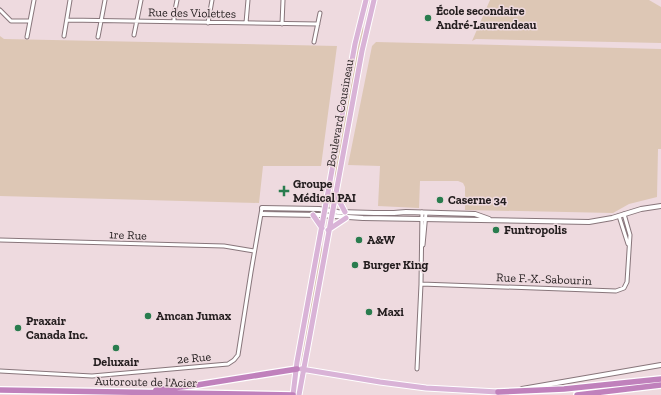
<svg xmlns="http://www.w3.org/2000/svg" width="661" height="395" viewBox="0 0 661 395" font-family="'Zilla Slab',serif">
<rect width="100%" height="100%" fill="#eedadf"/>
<!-- green -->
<path fill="#ddc7b5" d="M490,0H649L661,7V43L476,39L472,41Z
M362,25H363V33L335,185V172Z
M0,36L4,39L337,46L321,166H263L259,203L0,196Z
M376,42L661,49V149H658L657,197L629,204L613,213L465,210V187L463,183L458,181H420L419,208L378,206L380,166L348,165L372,46Z
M322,240V254L305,348L301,363Z"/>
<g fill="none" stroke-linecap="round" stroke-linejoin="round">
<!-- minor casing -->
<g stroke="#88767b" stroke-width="5">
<path id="minor" d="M0,10L11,21H30
M67,20L318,24
M174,21V15L177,0
M208,23L212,0
M246,23L248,0
M282,24L283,0
M134,35L141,0
M64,36L70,0
M27,37L34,0
M98,37L105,0
M314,42L320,13
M422,212L421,284L616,291L624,288L627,282L630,235L624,214
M619,216L628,244
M0,240L224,246L254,251
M423,245L426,213
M417,369L421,284
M0,371L92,376L228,364L234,360L238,355L251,272L262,208"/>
</g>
<!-- tertiary casing -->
<g stroke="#88767b" stroke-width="6">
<path id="tertiary" d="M262,208L319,209L338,212L374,213H394L406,212L475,214L489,219
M262,214L319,215L363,218L589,222L612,218L641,209L661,206
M522,389L661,365"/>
</g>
<!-- primary casing -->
<g stroke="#fff" stroke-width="7">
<path id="primary" d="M336,195L345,212
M313,215L322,228
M328,230L346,218
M301,369L380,382L426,388L498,392
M293,395L297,362L355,44L366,0
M299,395L362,51L374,0"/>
</g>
<!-- motorway casing -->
<g stroke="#fff" stroke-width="8">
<path id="motorway" d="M0,390L293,395
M156,390L197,385L297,369
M498,392L564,389L661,379
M577,395L661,385"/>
</g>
<!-- minor -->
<use href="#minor" stroke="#fff" stroke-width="3"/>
<!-- tertiary -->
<use href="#tertiary" stroke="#fff" stroke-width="4"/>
<!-- primary -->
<use href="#primary" stroke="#d9b3d7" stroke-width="5"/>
<!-- motorway -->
<use href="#motorway" stroke="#c081bc" stroke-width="5.5"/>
</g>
<!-- markers -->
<g fill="#297c4e" stroke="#eedadf" stroke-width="1.5">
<circle cx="428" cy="18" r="4"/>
<path d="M282 185h4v4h4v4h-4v4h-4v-4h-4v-4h4z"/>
<circle cx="440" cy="200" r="4"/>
<circle cx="496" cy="230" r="4"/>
<circle cx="359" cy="240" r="4"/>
<circle cx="355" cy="265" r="4"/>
<circle cx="369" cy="312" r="4"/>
<circle cx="148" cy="316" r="4"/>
<circle cx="18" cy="328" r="4"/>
<circle cx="116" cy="348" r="4"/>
</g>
<g text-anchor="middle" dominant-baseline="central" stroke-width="3" stroke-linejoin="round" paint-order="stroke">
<!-- poi labels -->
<g font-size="12" font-weight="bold" fill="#231d1e" stroke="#eedadf" text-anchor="start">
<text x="436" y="11">École secondaire<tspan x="436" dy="14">André-Laurendeau</tspan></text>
<text x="293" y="184">Groupe<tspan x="293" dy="14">Médical PAI</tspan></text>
<text x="448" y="200">Caserne 34</text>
<text x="504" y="230">Funtropolis</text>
<text x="367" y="240">A&amp;W</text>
<text x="363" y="265">Burger King</text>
<text x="377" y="312">Maxi</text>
<text x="156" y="316">Amcan Jumax</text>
<text x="26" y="321">Praxair<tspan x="26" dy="14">Canada Inc.</tspan></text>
<text x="116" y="362" text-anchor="middle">Deluxair</text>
</g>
<!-- street labels -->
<g font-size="12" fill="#231d1e" stroke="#eedadf">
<text transform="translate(192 13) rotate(1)">Rue des Violettes</text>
<text transform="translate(340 113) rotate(-80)">Boulevard Cousineau</text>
<text transform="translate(128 235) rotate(2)">1re Rue</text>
<text transform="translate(544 279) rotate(2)">Rue F.-X.-Sabourin</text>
<text transform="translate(194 358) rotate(-5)">2e Rue</text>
<text transform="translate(146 382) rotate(1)">Autoroute de l'Acier</text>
</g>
</g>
</svg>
